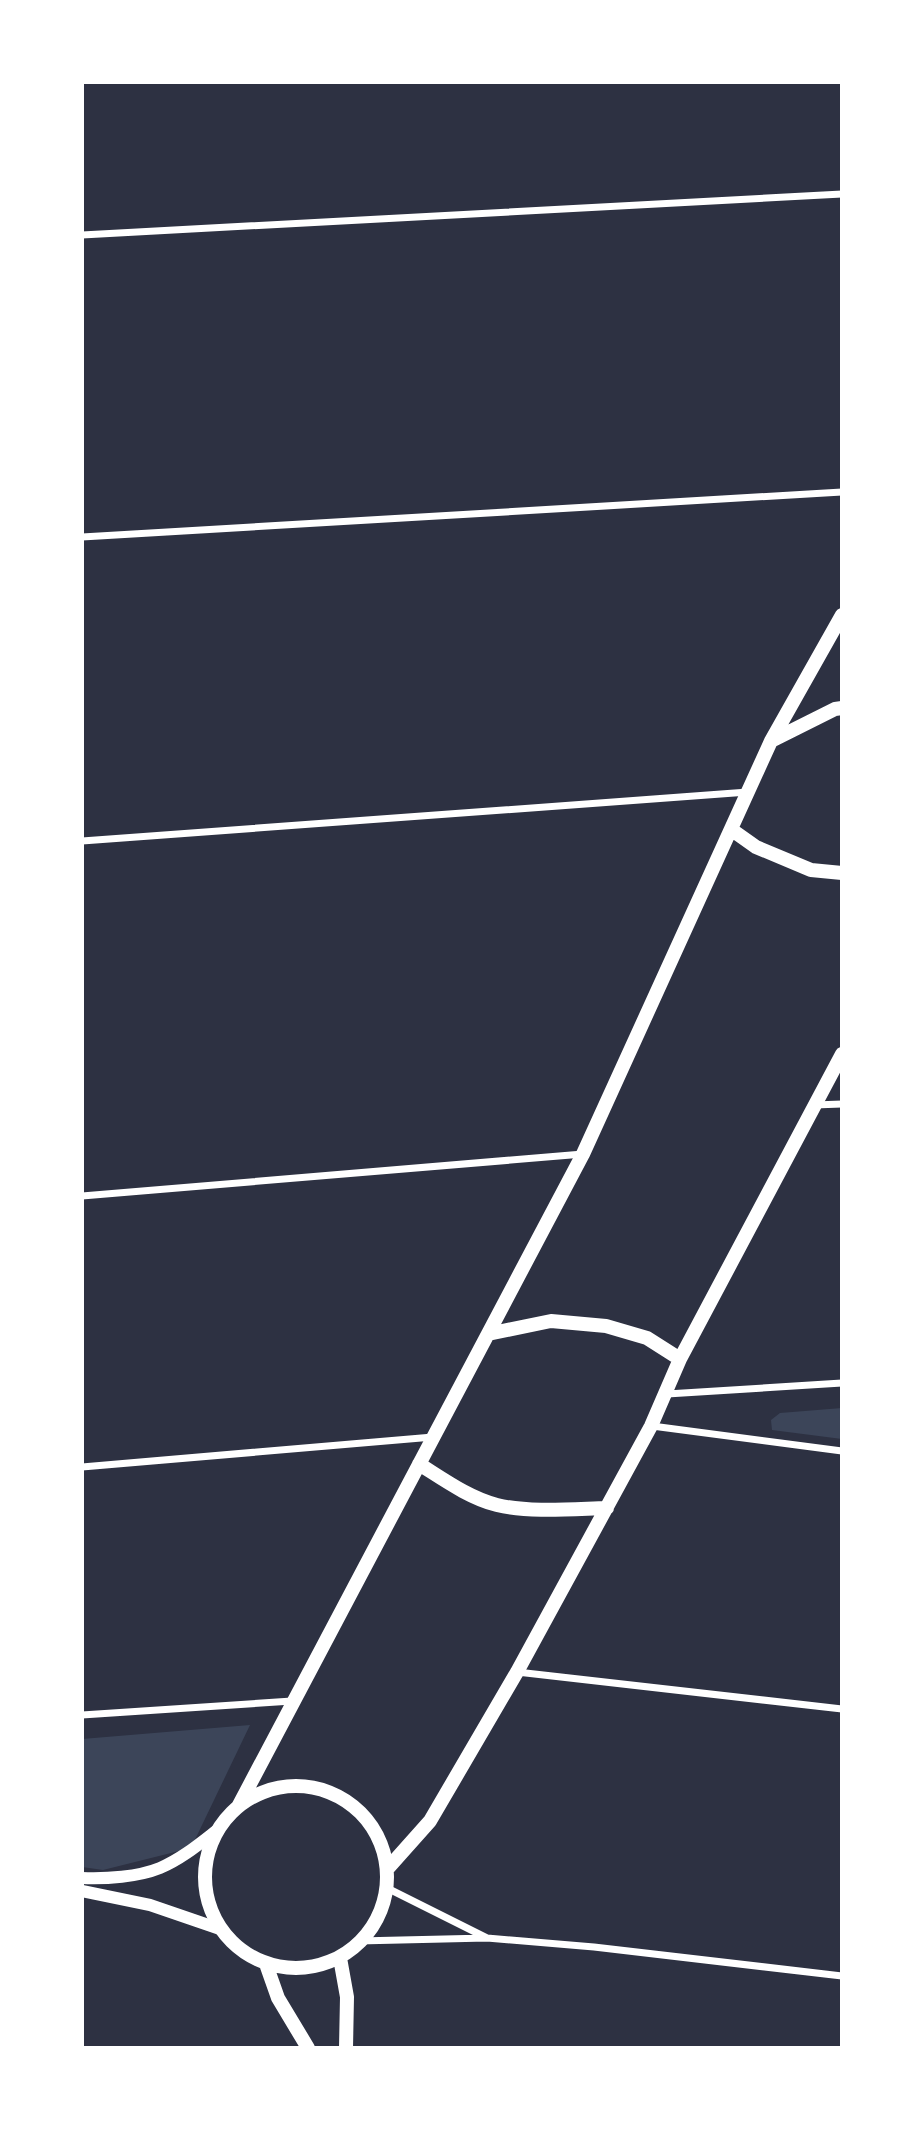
<svg xmlns="http://www.w3.org/2000/svg" width="924" height="2130" viewBox="0 0 924 2130" font-family="Arial,sans-serif">
<rect width="100%" height="100%" fill="#2d3142"/>
<!-- green -->
<path fill="#3c4559" d="M842,1408V1439L772,1430L771,1420L780,1413Z
M250,1725L191,1848L103,1870L82,1867V1739Z"/>
<g fill="none" stroke-linecap="round" stroke-linejoin="round">
<!-- minor -->
<path stroke="#fff" stroke-width="7" d="M82,235L842,194
M82,537L842,492
M82,841L748,792
M814,1105L842,1104
M82,1196L583,1154
M667,1394L842,1383
M652,1426L842,1451
M82,1467L433,1437
M517,1672L842,1709
M82,1715L292,1701
M389,1889L487,1938
M358,1941L487,1938L594,1947L842,1976"/>
<!-- tertiary -->
<path stroke="#fff" stroke-width="12" d="M82,1878C106,1879 138,1877 160,1868C181,1859 198,1845 216,1831
M82,1891L150,1905L220,1929"/>
<!-- secondary -->
<path stroke="#fff" stroke-width="14" d="M771,741L835,709L842,708
M732,830L756,847L811,870L842,873
M488,1334L551,1321L606,1326L647,1338L680,1359
M419,1464C443,1479 469,1498 497,1505C530,1513 573,1509 607,1508
M205 1877a91 91 0 1 1 182 0a91 91 0 1 1-182 0Z
M239,1805L583,1154L771,741L842,615
M389,1867L430,1821L517,1672L651,1426L680,1359L842,1054
M340,1958L347,1997L346,2048
M266,1964L278,1998L308,2048"/>
</g>
<!-- border -->
<rect width="924" height="2130" fill="none" stroke="#ffffff" stroke-width="168"/>
</svg>
